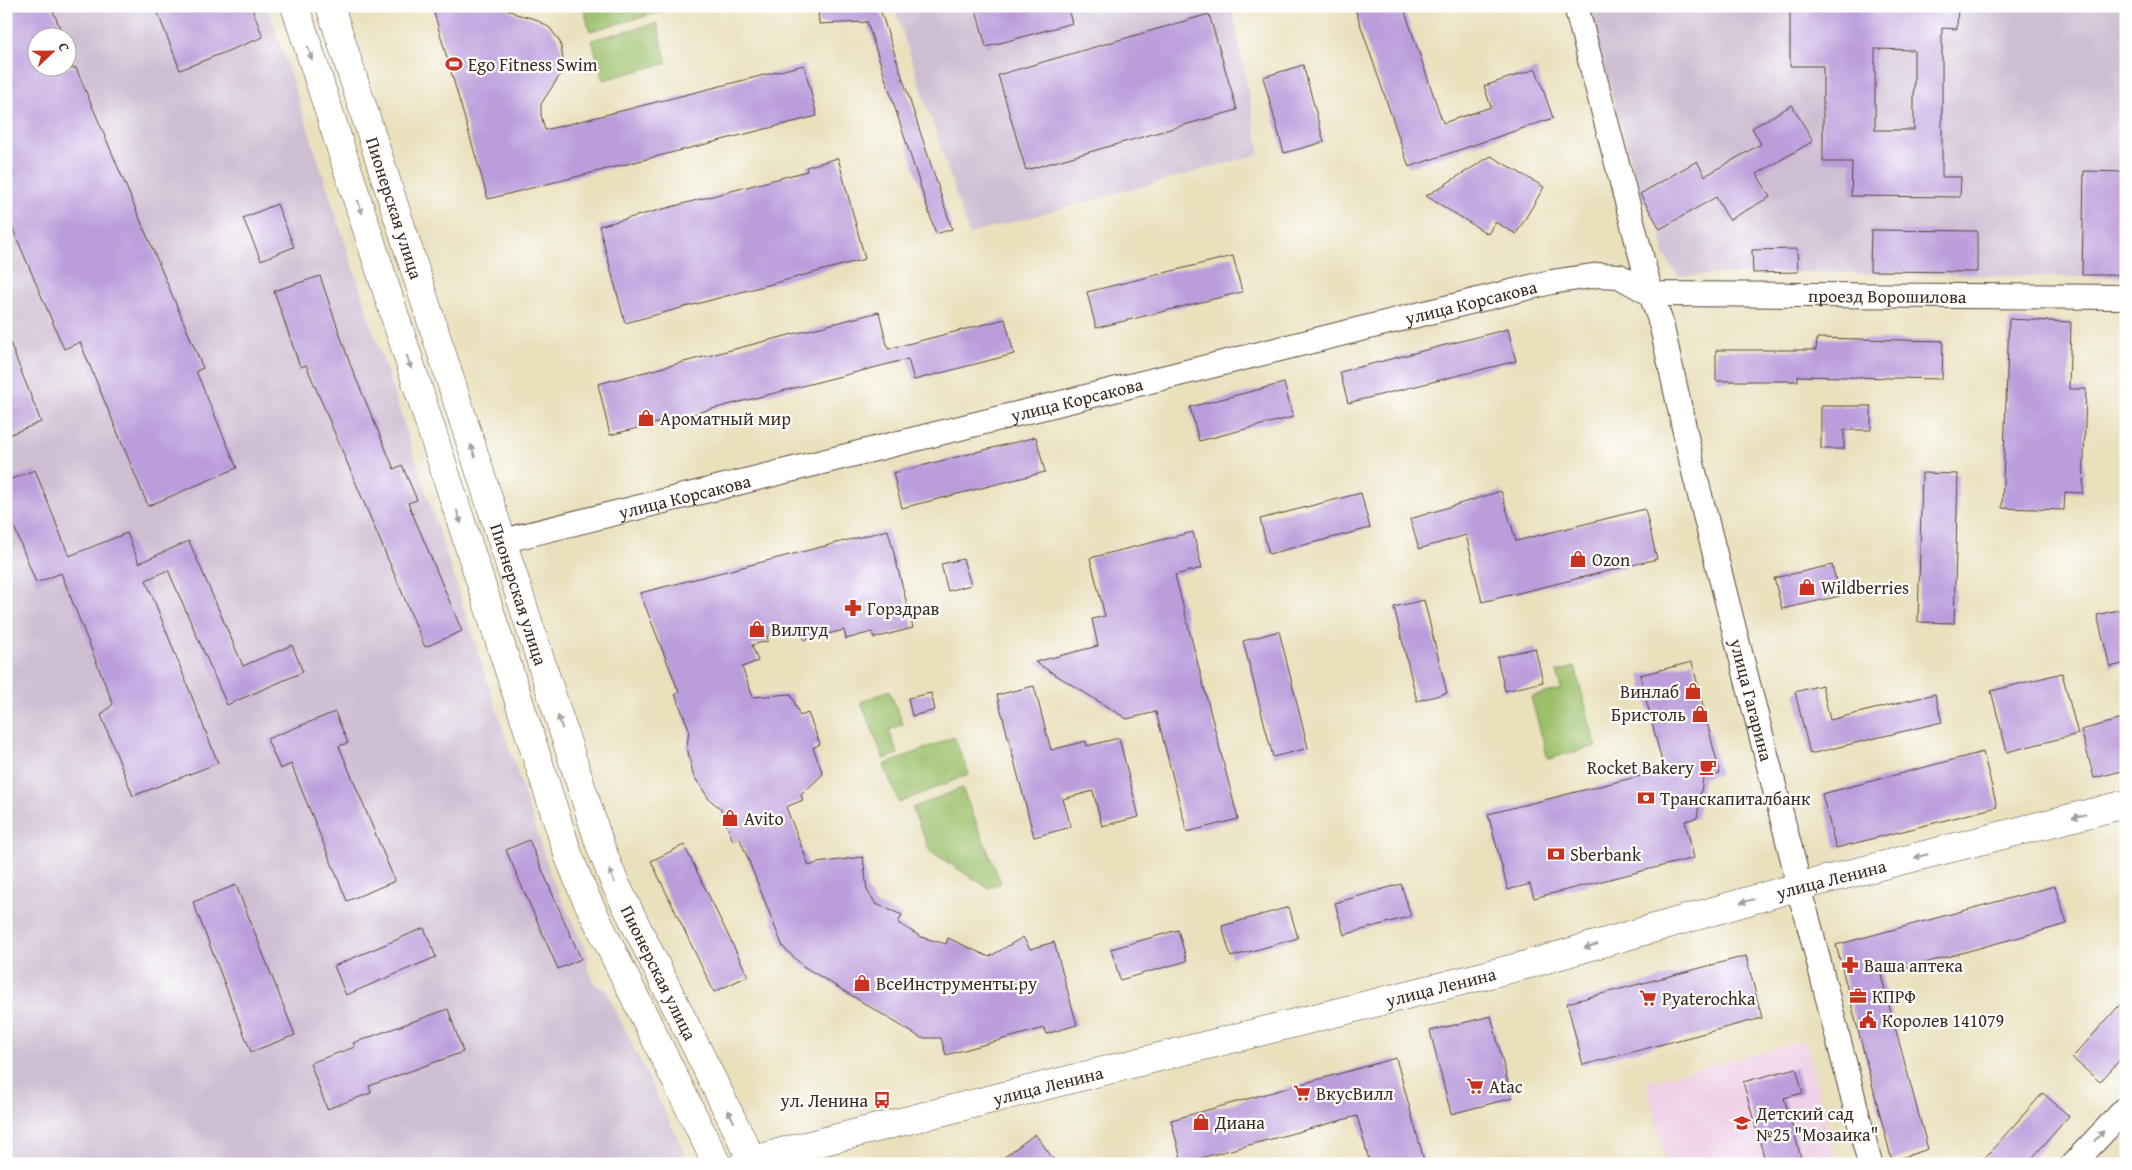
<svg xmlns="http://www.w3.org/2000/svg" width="2132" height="1170" viewBox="0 0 2132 1170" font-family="'Gentium Book Plus',serif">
<rect width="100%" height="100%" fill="#fff"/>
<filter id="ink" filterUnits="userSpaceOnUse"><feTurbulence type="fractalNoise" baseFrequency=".02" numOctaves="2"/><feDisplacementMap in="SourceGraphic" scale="10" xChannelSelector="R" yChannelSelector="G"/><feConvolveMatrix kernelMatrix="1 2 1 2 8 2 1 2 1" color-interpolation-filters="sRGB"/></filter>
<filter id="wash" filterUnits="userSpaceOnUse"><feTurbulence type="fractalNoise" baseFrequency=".0096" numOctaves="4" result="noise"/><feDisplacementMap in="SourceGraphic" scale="20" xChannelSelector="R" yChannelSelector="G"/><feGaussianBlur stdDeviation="1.12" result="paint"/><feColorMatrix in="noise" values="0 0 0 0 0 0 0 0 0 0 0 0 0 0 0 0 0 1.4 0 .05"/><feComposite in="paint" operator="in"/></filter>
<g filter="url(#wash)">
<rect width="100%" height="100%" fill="#e9e0bc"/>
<!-- built -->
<path fill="#efd0e6" d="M1805,1041L1837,1164H1667L1646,1082Z"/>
<!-- industrial -->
<path fill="#cdbed2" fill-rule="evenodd" d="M6,6H268L551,876L589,957L587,967L596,985L606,990L690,1164H6ZM38,38H68V68H38Z
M894,6H1232L1260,154L969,234Z
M1587,6H2126V278L1798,272L1678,276L1664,255L1660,229L1640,194Z"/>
<!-- green -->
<path fill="#9cc06a" stroke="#6c7544" d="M583,6H619L621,12L635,9L634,6H683L590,31Z
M657,23L667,63L603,80L592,40Z
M1575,667L1596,746L1548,759L1531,697L1561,689L1557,672Z
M889,690L903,724L889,730L898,754L884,759L861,702Z
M954,737L969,774L899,803L884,765Z
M962,788L1001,883L988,888L930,851L912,808Z"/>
<g id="blocks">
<!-- building -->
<path fill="#bc9ddb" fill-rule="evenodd" d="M6,6H51L64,38H38V68H76L203,368L196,371L237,468L148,506L80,342L64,349L6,213Z
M155,6H251L263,37L180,70Z
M432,6H502L516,14L535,19L550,28L560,42L563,59L560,75L541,104V115L545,130L804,65L817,116L488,199Z
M818,6H879L952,229L936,234L867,22L819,24Z
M975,6H1067L1072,23L986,47Z
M1354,6H1403L1443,123L1491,107L1484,86L1536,69L1553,118L1409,167Z
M1790,6H1958L1957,29L1942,28V177H1961L1960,197L1851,196L1852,162H1823V66H1790ZM1875,49L1914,50V130H1875Z
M1209,14L1237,110L1026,170L998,75Z
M1303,65L1324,142L1284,153L1263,77Z
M1792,105L1813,141L1757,174L1770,197L1729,220L1716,197L1660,229L1640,194L1697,161L1705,176L1761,144L1752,128Z
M1491,156L1544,187L1516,234L1495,222L1488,234L1426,196Z
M838,158L865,259L625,323L599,226L807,171L806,167Z
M2084,171L2126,172V275H2082Z
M277,204L294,247L261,260L243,218Z
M1871,230L1977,231V272L1870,271Z
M1797,249L1798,272L1753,273L1752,250Z
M1233,256L1242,292L1096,328L1087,292Z
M320,276L350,364L394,469L402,465L417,500L408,503L462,631L425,647L306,365L300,367L274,291Z
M879,312L888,349L1005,319L1014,354L914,380L908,359L610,435L598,384Z
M2009,319L2071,322L2069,389H2086L2083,493L2065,492L2064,510L2002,508Z
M1508,329L1516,361L1348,403L1340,372Z
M7,335L41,422L6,436V336Z
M1817,338L1943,341L1942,379L1798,376V381H1716V350H1816Z
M1284,383L1293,417L1199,441L1190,407Z
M1821,406H1871V430H1844V449H1821Z
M1036,437L1045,472L902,508L893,473Z
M35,470L69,556L127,533L139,563L189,541L243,666L292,645L303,672L227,705L168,570L146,580L218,763L133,796L101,715L113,704L61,573L36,583L6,506V481Z
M1922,473L1958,474L1954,623L1918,622Z
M1501,491L1516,541L1645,509L1657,559L1482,602L1466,535L1419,549L1410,519Z
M1361,493L1370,528L1269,554L1260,519Z
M888,530L913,628L874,638L872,632L846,639L844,630L804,640L801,627L767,636L768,641L752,645L758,661L742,667L753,697L791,694L800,716L808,713L820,744L813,748L823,774L801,795L803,800L786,807L809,866L817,863L863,857L867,890L876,904L902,915L898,923L921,937L946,944L948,938L989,957L1023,937L1030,949L1054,942L1077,1025L1046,1034L1044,1028L946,1055L941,1038H921L803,966L783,947L740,839L733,841L720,808L709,799L693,775L687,747L689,729L675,694L679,692L640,593Z
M1193,532L1202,568L1175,575L1238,819L1187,832L1156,712L1127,719L1035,662L1098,646L1092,619L1105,616L1090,558Z
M963,559L971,585L948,591L941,564Z
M1832,565L1840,596L1782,609L1774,578Z
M1424,600L1447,693L1417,701L1394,607Z
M2126,608V663L2110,667L2097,615Z
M1279,631L1308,748L1273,757L1243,641Z
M1535,648L1543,682L1505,691L1497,657Z
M1692,662L1720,774L1703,778L1697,818L1685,821L1694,858L1534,898L1530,884L1508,890L1488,814L1664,770L1640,675Z
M2062,673L2078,734L2007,752L1991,691Z
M1822,685L1830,720L1935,694L1942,722L1810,754L1795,692Z
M1034,686L1051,750L1086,741L1087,746L1119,738L1139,817L1102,826L1093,791L1063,799L1071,827L1034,837L997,695Z
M931,693L935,710L912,716L908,698Z
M335,712L348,743L339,746L395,881L347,901L291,764L280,769L267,739Z
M2126,718V770L2094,778L2081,730Z
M1983,752L1997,807L1836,848L1822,794Z
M529,840L581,959L558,969L506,850Z
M684,845L748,976L714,992L651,861Z
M1401,884L1411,916L1344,935L1335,903Z
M236,885L295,1035L251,1052L193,902Z
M2055,886L2067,924L1881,975L1928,1149L1892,1161L1836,945Z
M1289,907L1298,938L1231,957L1222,926Z
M424,928L436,957L346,995L334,966Z
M1178,930L1187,961L1120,980L1111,949Z
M1746,956L1762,1018L1583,1065L1567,1003Z
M2126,998V1053L2100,1082L2072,1058Z
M448,1009L463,1052L369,1086L371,1093L327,1109L310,1063L355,1047L353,1043Z
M1491,1016L1512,1098L1451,1114L1430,1031Z
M1396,1058L1425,1164H1370L1357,1116L1182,1163L1171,1120Z
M1796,1068L1803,1093L1784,1098L1803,1164H1766L1743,1082Z
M2043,1093L2069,1116L2027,1164H1979Z
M1035,1134L1057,1164H995Z"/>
</g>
</g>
<g filter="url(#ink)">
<use href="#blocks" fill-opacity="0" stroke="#554536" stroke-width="1"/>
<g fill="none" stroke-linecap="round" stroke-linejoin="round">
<!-- minor casing -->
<g stroke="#554536" stroke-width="26">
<g id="minor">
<path id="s1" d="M1576,6L1651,294L1661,323L1693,468L1795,868L1797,887L1807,916L1870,1164"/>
<path id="s2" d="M502,541L1551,282L1599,275L1619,276L1651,294L2126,297"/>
<path d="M2073,1164L2126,1108"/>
</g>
</g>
<!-- major casing -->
<g stroke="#554536" stroke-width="29">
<g id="major">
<path d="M295,6L569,857L584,894L717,1164"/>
<path id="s3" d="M330,6L600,845L614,881L754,1164"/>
<path id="s4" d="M743,1164L781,1152L1526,965L1797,887L2126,804"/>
</g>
</g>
<!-- minor -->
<use href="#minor" stroke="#fff" stroke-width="24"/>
<!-- major -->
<use href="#major" stroke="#fff" stroke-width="28"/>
<!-- rail -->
<path stroke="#3b2a1e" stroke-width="4" d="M2122,51L2126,47"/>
</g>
<!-- one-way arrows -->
<defs><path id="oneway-solid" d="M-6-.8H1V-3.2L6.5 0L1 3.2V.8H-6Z" transform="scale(1.25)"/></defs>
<g fill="#a79f9a">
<use href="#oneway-solid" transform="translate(310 53) rotate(72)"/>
<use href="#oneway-solid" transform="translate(360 207) rotate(72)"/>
<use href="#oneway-solid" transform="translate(409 362) rotate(72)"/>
<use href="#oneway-solid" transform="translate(473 451) rotate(-108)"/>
<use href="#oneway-solid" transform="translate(459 517) rotate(72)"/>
<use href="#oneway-solid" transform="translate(560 722) rotate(-108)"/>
<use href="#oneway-solid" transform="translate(2079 816) rotate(166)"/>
<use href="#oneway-solid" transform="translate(1921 856) rotate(166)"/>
<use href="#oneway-solid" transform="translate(612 876) rotate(-113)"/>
<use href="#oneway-solid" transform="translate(1747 901) rotate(164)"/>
<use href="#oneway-solid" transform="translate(1591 946) rotate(164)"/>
<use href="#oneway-solid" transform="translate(731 1116) rotate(-116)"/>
<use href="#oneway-solid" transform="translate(2099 1136) rotate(-47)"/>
</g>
</g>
<!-- icons -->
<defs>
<g id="stadium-bare" transform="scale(1.35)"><path d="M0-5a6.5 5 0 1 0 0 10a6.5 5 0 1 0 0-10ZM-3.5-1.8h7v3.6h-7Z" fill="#c8321e" stroke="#fff" stroke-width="2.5" paint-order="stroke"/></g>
<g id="shop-bare" transform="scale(1.35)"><path d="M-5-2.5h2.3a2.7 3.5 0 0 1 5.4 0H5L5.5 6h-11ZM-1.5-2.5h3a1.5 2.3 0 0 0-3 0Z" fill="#c8321e" stroke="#fff" stroke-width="2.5" paint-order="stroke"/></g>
<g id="pharmacy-bare" transform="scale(1.35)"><path d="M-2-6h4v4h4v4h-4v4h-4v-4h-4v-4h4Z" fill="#c8321e" stroke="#fff" stroke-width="2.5" paint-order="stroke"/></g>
<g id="cafe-bare" transform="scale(1.35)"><path d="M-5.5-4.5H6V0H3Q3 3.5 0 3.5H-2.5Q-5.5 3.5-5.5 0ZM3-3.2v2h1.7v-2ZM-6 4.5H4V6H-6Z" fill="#c8321e" stroke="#fff" stroke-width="2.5" paint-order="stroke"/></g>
<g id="bank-bare" transform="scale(1.35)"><path d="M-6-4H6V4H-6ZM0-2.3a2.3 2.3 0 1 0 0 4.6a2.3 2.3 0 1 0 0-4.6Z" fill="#c8321e" stroke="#fff" stroke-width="2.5" paint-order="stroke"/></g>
<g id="office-bare" transform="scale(1.35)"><path d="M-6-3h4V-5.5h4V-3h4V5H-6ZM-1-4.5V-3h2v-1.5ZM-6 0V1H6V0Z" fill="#c8321e" stroke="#fff" stroke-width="2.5" paint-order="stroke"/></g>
<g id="supermarket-bare" transform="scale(1.35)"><path d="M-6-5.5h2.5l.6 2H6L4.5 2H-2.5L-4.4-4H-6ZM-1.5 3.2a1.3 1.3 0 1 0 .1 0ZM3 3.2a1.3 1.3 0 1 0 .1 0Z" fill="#c8321e" stroke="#fff" stroke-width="2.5" paint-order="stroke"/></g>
<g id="civic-bare" transform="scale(1.35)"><path d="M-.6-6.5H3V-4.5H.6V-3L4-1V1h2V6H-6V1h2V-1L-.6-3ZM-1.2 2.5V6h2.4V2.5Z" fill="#c8321e" stroke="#fff" stroke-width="2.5" paint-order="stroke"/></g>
<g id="bus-bare" transform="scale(1.35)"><path d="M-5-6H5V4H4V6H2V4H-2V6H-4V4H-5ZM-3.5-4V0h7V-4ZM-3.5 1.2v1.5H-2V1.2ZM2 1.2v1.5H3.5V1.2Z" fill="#c8321e" stroke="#fff" stroke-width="2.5" paint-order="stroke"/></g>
<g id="school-bare" transform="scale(1.35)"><path d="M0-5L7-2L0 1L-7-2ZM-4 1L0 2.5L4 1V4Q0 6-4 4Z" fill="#c8321e" stroke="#fff" stroke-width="2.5" paint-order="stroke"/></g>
</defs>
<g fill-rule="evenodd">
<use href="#stadium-bare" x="454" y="64"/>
<use href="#shop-bare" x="646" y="418"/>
<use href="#shop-bare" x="1578" y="559"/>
<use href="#shop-bare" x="1807" y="587"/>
<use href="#pharmacy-bare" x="853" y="608"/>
<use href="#shop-bare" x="757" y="629"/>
<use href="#shop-bare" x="1693" y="691"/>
<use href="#shop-bare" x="1700" y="714"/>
<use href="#cafe-bare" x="1708" y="767"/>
<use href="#bank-bare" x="1646" y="798"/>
<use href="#shop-bare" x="730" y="818"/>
<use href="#bank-bare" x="1556" y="854"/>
<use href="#pharmacy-bare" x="1850" y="965"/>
<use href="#shop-bare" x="862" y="983"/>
<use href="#office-bare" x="1858" y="996"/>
<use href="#supermarket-bare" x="1648" y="998"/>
<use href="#civic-bare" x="1868" y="1020"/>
<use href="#supermarket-bare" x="1475" y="1086"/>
<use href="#supermarket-bare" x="1302" y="1093"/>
<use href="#bus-bare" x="882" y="1100"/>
<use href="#shop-bare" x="1201" y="1122"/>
<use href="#school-bare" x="1742" y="1123"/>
</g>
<g text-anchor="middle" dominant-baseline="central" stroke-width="4.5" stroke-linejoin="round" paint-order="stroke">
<!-- poi labels -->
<g font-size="18" fill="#3b2a1e" stroke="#fff" text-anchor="start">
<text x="468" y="64">Ego Fitness Swim</text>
<text x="660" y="418">Ароматный мир</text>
<text x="1592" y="559">Ozon</text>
<text x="1821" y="587">Wildberries</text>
<text x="867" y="608">Горздрав</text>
<text x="771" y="629">Вилгуд</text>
<text x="1679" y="691" text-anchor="end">Винлаб</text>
<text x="1686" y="714" text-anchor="end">Бристоль</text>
<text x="1694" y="767" text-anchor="end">Rocket Bakery</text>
<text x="1660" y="798">Транскапиталбанк</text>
<text x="744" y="818">Avito</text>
<text x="1570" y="854">Sberbank</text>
<text x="1864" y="965">Ваша аптека</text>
<text x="876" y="983">ВсеИнструменты.ру</text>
<text x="1872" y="996">КПРФ</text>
<text x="1662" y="998">Pyaterochka</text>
<text x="1882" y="1020">Королев 141079</text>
<text x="1489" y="1086">Atac</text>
<text x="1316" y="1093">ВкусВилл</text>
<text x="868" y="1100" text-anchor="end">ул. Ленина</text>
<text x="1756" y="1113">Детский сад<tspan x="1756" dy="21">№25 "Мозаика"</tspan></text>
<text x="1215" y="1122">Диана</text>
</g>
<!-- street labels -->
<g font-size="18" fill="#3b2a1e" stroke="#fff">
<text stroke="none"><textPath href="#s3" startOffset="212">Пионерская улица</textPath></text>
<text stroke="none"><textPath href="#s2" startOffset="1422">проезд Ворошилова</textPath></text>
<text stroke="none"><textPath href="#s2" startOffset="998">улица Корсакова</textPath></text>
<text stroke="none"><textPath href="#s2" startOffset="592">улица Корсакова</textPath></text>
<text stroke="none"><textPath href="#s2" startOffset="188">улица Корсакова</textPath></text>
<text stroke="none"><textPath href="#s3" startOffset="618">Пионерская улица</textPath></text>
<text stroke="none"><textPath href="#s1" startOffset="716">улица Гагарина</textPath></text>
<text stroke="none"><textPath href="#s4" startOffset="1125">улица Ленина</textPath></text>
<text stroke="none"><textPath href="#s3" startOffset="1022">Пионерская улица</textPath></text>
<text stroke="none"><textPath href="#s4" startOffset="720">улица Ленина</textPath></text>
<text stroke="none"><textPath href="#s4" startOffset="315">улица Ленина</textPath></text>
</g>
</g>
<!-- margin -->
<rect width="2132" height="1170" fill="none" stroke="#fff" stroke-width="25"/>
<!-- north arrow -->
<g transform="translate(52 52) rotate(68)"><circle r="24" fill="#ffffff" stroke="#b1aaa5"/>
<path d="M0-4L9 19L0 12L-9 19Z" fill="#c8321e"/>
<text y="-8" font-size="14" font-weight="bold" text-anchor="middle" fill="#3b2a1e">С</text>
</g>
</svg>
